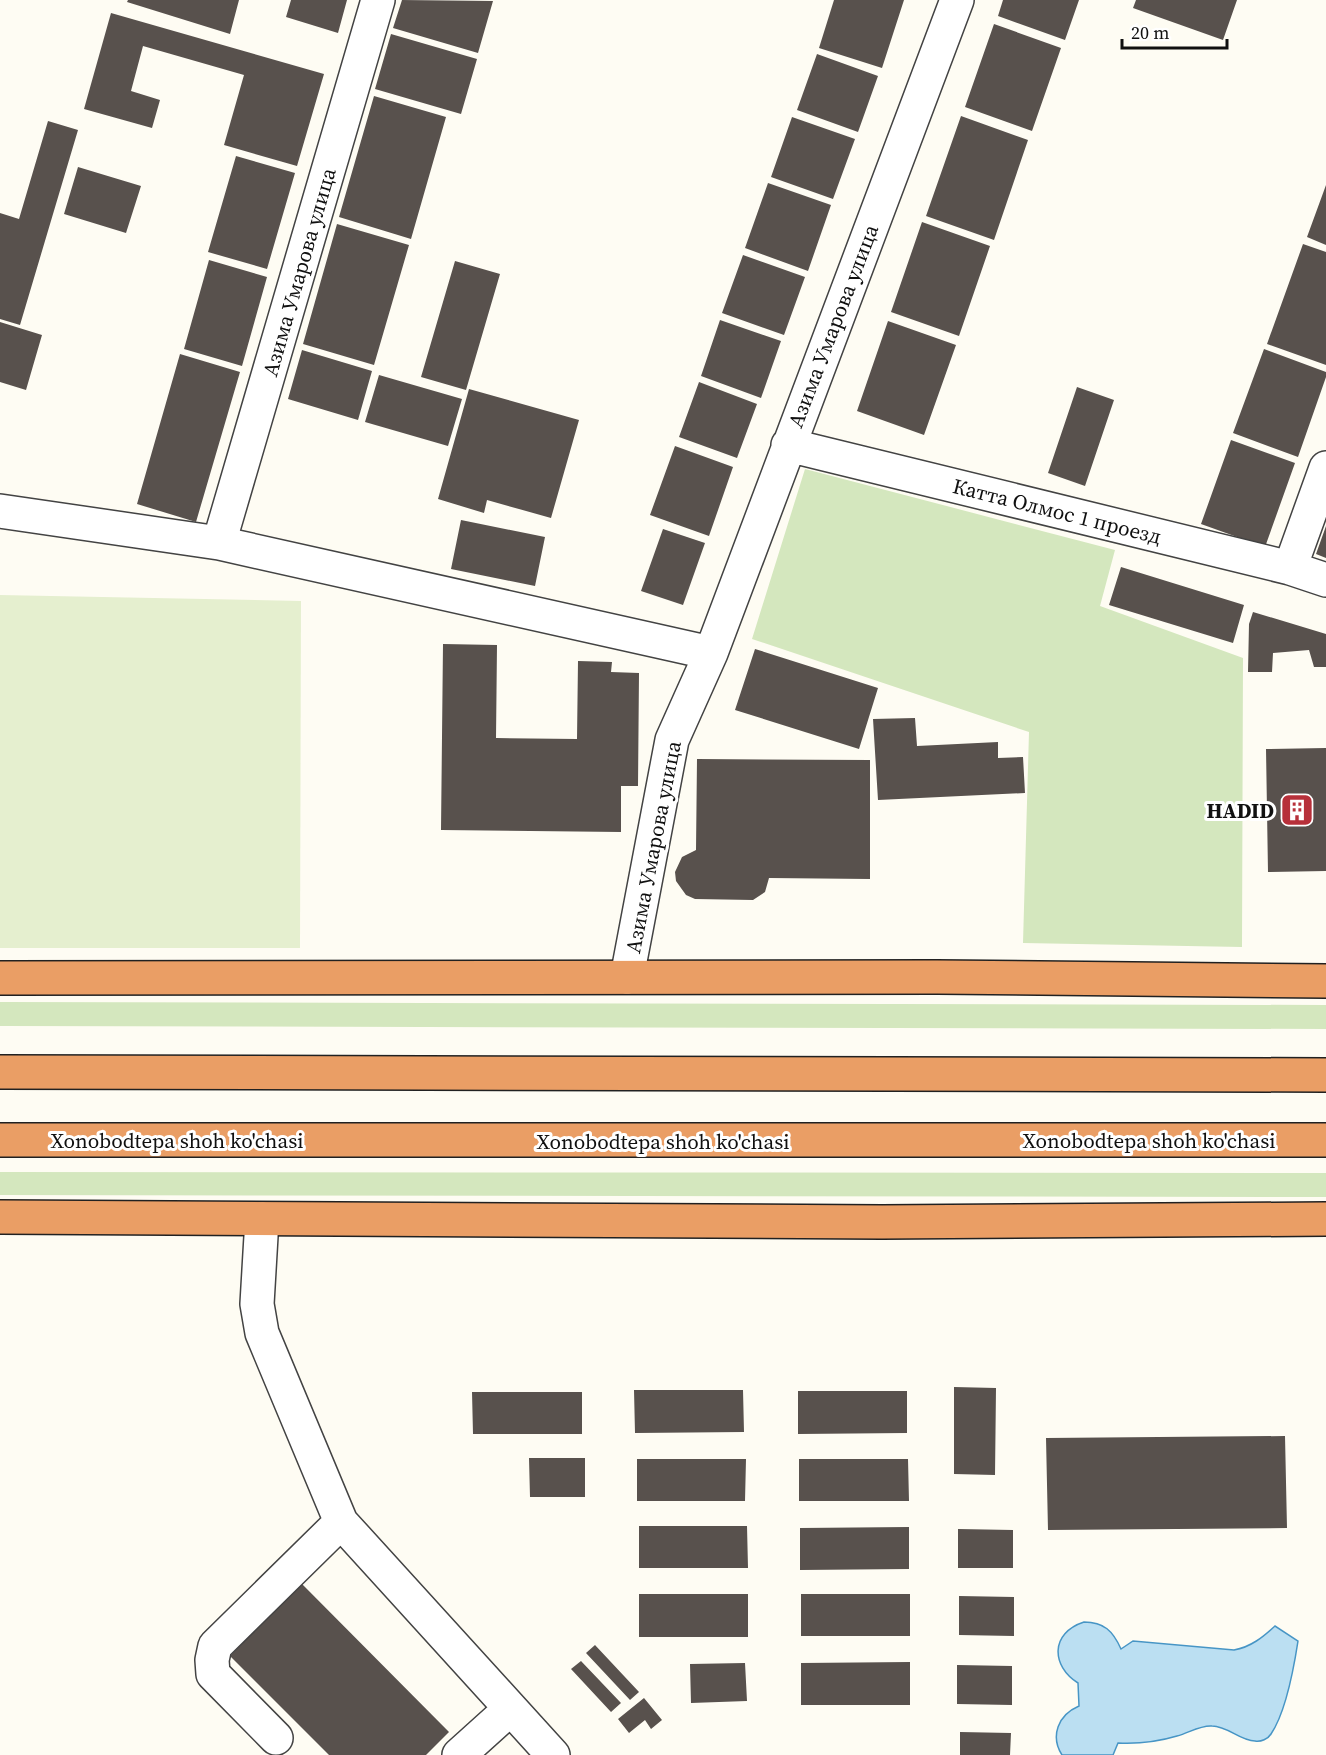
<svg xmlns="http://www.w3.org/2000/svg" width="1326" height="1755" viewBox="0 0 1326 1755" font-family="'Source Serif 4',serif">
<rect width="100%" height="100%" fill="#fefcf3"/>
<!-- green -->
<path fill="#d4e7be" d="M805,469L1115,550L1100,606L1243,658L1242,947L1023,943L1029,732L752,639Z
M0,1002L1326,1005V1029L0,1026Z
M0,1172L1326,1173V1197L0,1195Z"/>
<!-- pitch -->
<path fill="#e5efcf" d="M0,595L301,601L300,948H0Z"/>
<!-- water -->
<path fill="#bbdff2" stroke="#4795c5" stroke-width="1.5" d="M1084,1622C1104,1622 1113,1631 1121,1649L1133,1641L1234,1650C1251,1647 1263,1637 1275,1626L1298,1641C1294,1667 1286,1712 1271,1734C1268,1739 1261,1742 1255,1741C1240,1741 1228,1726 1212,1726C1200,1725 1189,1733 1177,1736C1157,1742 1139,1744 1118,1743L1113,1755H1062C1050,1736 1058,1715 1079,1706L1078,1683C1051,1666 1050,1633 1084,1622Z"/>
<!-- building -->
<path fill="#58514d" d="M128,0H239L230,34L127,2Z
M291,0H347L338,33L286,17Z
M402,0L493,1L478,53L393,28Z
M834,0H904L882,68L819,48Z
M1003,0H1079L1065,40L998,16Z
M1136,0H1237L1223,40L1133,8Z
M111,13L324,74L297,166L224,145L244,75L143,46L131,91L160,100L152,128L84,109Z
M994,24L1061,48L1032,131L965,107Z
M391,34L477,59L461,114L375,89Z
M817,54L878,76L858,132L797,110Z
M374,96L446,117L411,239L339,217Z
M961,116L1028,140L994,240L926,216Z
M792,117L855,139L833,199L771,177Z
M48,121L78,130L20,325L0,319V213L19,219Z
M236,156L295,173L267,269L208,252Z
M78,167L141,186L126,233L64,214Z
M768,183L831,205L808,271L745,248Z
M1326,185V245L1307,237Z
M922,222L990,246L959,336L891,312Z
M337,224L409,245L374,365L303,344Z
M1303,244L1326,252V365L1267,344Z
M743,255L805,277L784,335L722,313Z
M209,260L267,277L242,366L184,349Z
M455,261L500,274L466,390L421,377Z
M720,320L781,341L761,398L701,376Z
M888,321L956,345L924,435L857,411Z
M0,322L42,335L26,390L0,382Z
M1264,349L1326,372V377L1298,457L1233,433Z
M302,350L372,371L358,420L288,399Z
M180,354L240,372L196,522L137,504Z
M379,375L462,399L448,446L365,422Z
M699,382L757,404L737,458L679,437Z
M1077,387L1114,400L1085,486L1048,473Z
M469,389L579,420L551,518L487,500L484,513L438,499Z
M1231,440L1295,463L1265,547L1201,524Z
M675,446L733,467L709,536L650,515Z
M461,520L545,537L535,586L451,569Z
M1326,526V558L1316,554Z
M663,529L705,543L683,605L641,591Z
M1121,567L1244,605L1233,643L1109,605Z
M1253,612L1326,634V667H1314L1309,650L1273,653L1272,672H1248L1249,624Z
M443,644L497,645L496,738L577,739L578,661L612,662L611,672L639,673L638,786H621V832L441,830Z
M755,649L878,688L859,749L735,710Z
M915,718L917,746L998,742V758L1023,757L1025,793L878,800L873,719Z
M1326,748V871L1268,872L1266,749Z
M697,759L870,760V879L769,878L765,892L753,900L695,899L686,895L676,881L675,872L682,857L696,850Z
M954,1387L996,1388L995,1475L954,1474Z
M634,1390H743L744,1432L635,1433Z
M798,1391H907V1433L798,1434Z
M472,1392H582V1434H473Z
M1285,1436L1287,1528L1048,1530L1046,1438Z
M529,1458H585V1497H530Z
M637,1459H746L745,1501H637Z
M799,1459H908L909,1501H799Z
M639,1526H747L748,1568H639Z
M909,1527V1569L800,1570V1528Z
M958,1529L1013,1530V1568H958Z
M302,1584L449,1732L426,1755H329L230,1656Z
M639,1594H748V1637H639Z
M801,1594H910V1636H801Z
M959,1596L1014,1597V1636L959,1635Z
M595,1645L639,1692L630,1700L586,1653Z
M581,1661L621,1703L611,1712L571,1669Z
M910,1662V1705H801V1663Z
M745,1663L747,1701L691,1703L690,1664Z
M957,1665L1012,1666V1705L957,1704Z
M644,1698L662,1720L651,1729L645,1720L629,1733L618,1719Z
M960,1732L1011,1733L1010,1755H960Z"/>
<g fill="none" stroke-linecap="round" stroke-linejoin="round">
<!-- minor casing -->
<g stroke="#434343" stroke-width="36">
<path id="minor" d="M788,445L1290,568L1326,580
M0,511L219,543L711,653
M219,543L378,0
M1290,568L1326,468
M627,977L672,740L711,653L957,0
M262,1219L257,1304L262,1333L341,1522L553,1755
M276,1738L213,1674L212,1660L215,1646L341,1522
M459,1755L510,1709"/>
</g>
<!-- highway casing -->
<g stroke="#212121" stroke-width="36">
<path id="highway" d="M0,978L937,977L1326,981
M0,1072L1326,1075
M0,1140H1326
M0,1217L882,1222L1326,1219"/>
</g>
<!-- minor -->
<use href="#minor" stroke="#fff" stroke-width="33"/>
<!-- highway -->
<use href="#highway" stroke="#ea9e65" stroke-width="33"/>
</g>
<!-- icons -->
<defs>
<g id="building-square" transform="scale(1.725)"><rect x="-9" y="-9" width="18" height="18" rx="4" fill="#b7303a" stroke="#fff"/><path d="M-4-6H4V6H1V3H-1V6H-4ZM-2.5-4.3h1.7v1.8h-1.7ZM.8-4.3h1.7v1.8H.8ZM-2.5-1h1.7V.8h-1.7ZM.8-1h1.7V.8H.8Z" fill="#fff"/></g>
</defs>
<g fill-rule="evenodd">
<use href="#building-square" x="1297" y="810"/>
</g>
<g text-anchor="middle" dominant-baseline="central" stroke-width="6" stroke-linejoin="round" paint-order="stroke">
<!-- street labels -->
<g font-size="21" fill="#101010" stroke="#fff">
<text transform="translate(299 272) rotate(-74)">Азима Умарова улица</text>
<text transform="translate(833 326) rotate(-69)">Азима Умарова улица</text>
<text transform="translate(1057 511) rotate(14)">Катта Олмос 1 проезд</text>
<text transform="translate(653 847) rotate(-79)">Азима Умарова улица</text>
<text x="177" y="1140">Xonobodtepa shoh ko'chasi</text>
<text x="1149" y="1140">Xonobodtepa shoh ko'chasi</text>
<text x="663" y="1141">Xonobodtepa shoh ko'chasi</text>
</g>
<!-- poi labels -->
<g font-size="21" font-weight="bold" fill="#101010" stroke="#fff" text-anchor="end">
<text x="1274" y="810">HADID</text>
</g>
</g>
<!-- scale -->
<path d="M1122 39v9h105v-9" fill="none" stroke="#101010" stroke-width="3"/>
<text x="1131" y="39" font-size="18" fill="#101010" stroke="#ffffff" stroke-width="4.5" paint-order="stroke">20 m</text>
</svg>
